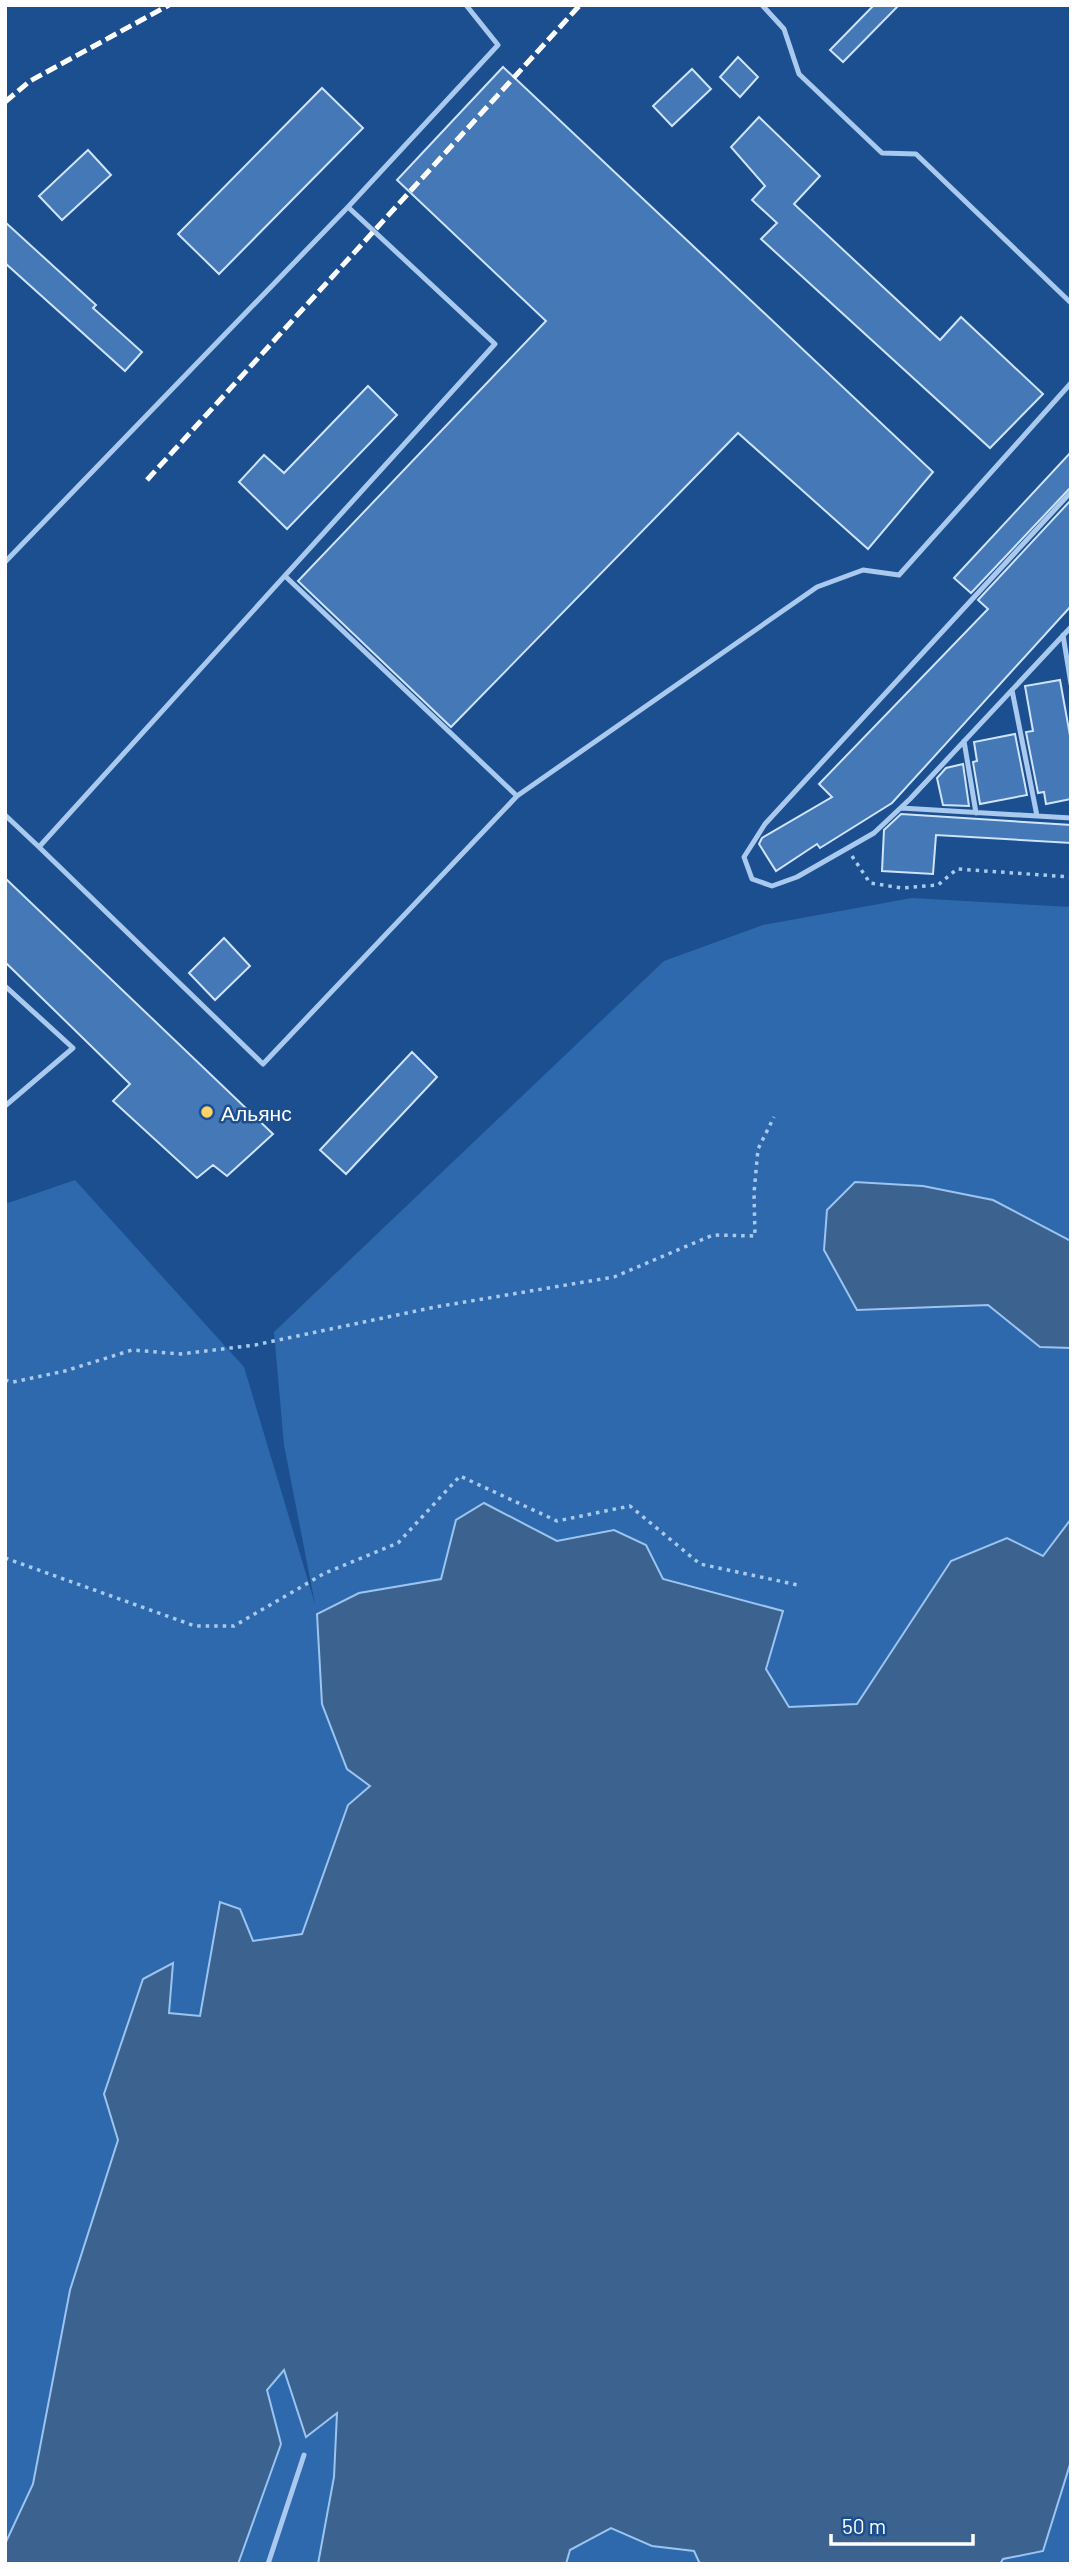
<svg xmlns="http://www.w3.org/2000/svg" width="1076" height="2569" viewBox="0 0 1076 2569" font-family="Barlow,sans-serif">
<rect width="100%" height="100%" fill="#1b4f8f"/>
<!-- green -->
<path fill="#2e69ad" d="M912,898L1071,907V1241L993,1200L924,1306L988,1305L1040,1347L1071,1348V1519L1043,1556L952,1561L857,1705L789,1707L766,1669L782,1611L663,1579L646,1545L615,1530L557,1541L484,1503L456,1520L441,1579L359,1593L371,1786L319,1890L302,1935L252,1941L240,1909L200,2017L169,2013L104,2094L118,2140L70,2290L33,2484L5,2544V1204L75,1180L244,1367L315,1604L284,1445L274,1332L664,961L763,925Z
M285,2370L307,2436L337,2412L334,2477L318,2564H238L281,2444L267,2390Z
M1071,2461V2564H1000L1003,2559L1043,2550Z
M611,2528L652,2546L694,2551L700,2564H566L570,2550Z"/>
<!-- water -->
<path fill="#3c6290" stroke="#9cc4f0" stroke-width="2" d="M855,1182L923,1186L993,1200L1071,1241V1348L1040,1347L988,1305L857,1310L824,1250L827,1210Z
M484,1503L557,1541L614,1530L646,1545L663,1579L783,1611L766,1669L789,1707L857,1704L951,1561L1007,1538L1043,1556L1071,1519V2461L1043,2551L1003,2559L1000,2564H700L694,2551L652,2546L611,2528L570,2550L566,2564H318L334,2477L337,2413L306,2437L284,2370L267,2390L281,2444L238,2564H5V2544L33,2484L70,2290L118,2140L104,2094L143,1979L173,1963L169,2013L200,2016L220,1902L240,1909L253,1941L302,1934L348,1805L370,1786L347,1769L322,1704L317,1614L359,1593L441,1579L456,1520Z"/>
<!-- building -->
<path fill="#4478b7" stroke="#cfe3fa" stroke-width="2" d="M874,5H899L843,62L830,50Z
M738,57L758,77L740,97L720,77Z
M503,67L933,472L868,549L738,433L451,727L298,581L546,321L397,180Z
M692,69L711,89L672,126L653,106Z
M322,88L363,128L219,274L178,234Z
M759,117L820,176L794,204L940,340L961,317L1043,394L990,448L761,239L777,223L752,200L765,186L731,147Z
M88,150L111,175L62,220L39,196Z
M5,222L96,305L93,308L142,352L125,371L5,263Z
M368,386L397,415L287,529L239,482L264,455L284,473Z
M1071,452V487L971,593L954,578Z
M1071,500V606L892,803L820,848L817,844L776,871L759,844L762,838L832,797L819,784L988,609L978,600Z
M1060,680L1071,741V799L1046,804L1044,792L1038,793L1026,732L1033,731L1025,686Z
M1015,734L1027,795L980,804L973,762L977,761L974,742Z
M963,764L969,806L943,805L937,778L946,768Z
M901,814L1071,825V843L936,835L933,874L882,871L884,830Z
M5,878L273,1134L227,1176L213,1165L197,1178L113,1101L130,1084L5,962Z
M224,938L250,966L215,1000L189,973Z
M412,1052L437,1077L346,1174L320,1150Z"/>
<g fill="none" stroke-linecap="round" stroke-linejoin="round">
<!-- path -->
<path stroke="#a9c9ee" stroke-width="3.5" stroke-dasharray="3.5 5" stroke-linecap="butt" d="M852,856L870,883L902,888L938,885L957,869L1071,877
M5,1380L13,1382L65,1371L132,1350L181,1354L255,1345L435,1307L614,1277L713,1235L755,1236L754,1193L758,1149L774,1117
M5,1558L195,1626H234L325,1573L398,1543L460,1476L557,1521L630,1506L700,1564L798,1585"/>
<!-- lane -->
<path stroke="#a9c9ee" stroke-width="5" d="M762,5L784,29L799,74L882,153L916,154L1071,303
M1071,492L765,824L744,857L752,879L772,886L797,877L874,833L910,799L1071,627
M5,562L348,207L498,45L466,5
M1063,635L1071,684
M1012,690L1037,816
M964,741L976,813
M517,796L817,587L863,570L899,575L1071,383
M901,808L1071,818
M5,815L39,847L495,344L348,207
M39,847L263,1064L517,796L285,576
M5,986L73,1048L5,1106
M268,2564L304,2455"/>
<!-- rail -->
<path stroke="#fff" stroke-width="5" stroke-dasharray="12 5" stroke-linecap="butt" d="M5,102L30,81L169,5
M147,480L580,5"/>
</g>
<!-- markers -->
<circle fill="#ffd166" stroke="#1b4f8f" stroke-width="2.5" cx="207" cy="1112" r="7"/>
<g text-anchor="middle" dominant-baseline="central" stroke-width="5" stroke-linejoin="round" paint-order="stroke">
<!-- poi labels -->
<g font-size="21" fill="#fff" stroke="#1b4f8f" text-anchor="start">
<text x="221" y="1112">Альянс</text>
</g>
</g>
<!-- border -->
<rect width="1076" height="2569" fill="none" stroke="#ffffff" stroke-width="14"/>
<!-- scale -->
<path d="M831 2534v10h142v-10" fill="none" stroke="#ffffff" stroke-width="3.5"/>
<text x="842" y="2534" font-size="21" fill="#ffffff" stroke="#1b4f8f" stroke-width="5" paint-order="stroke">50 m</text>
</svg>
